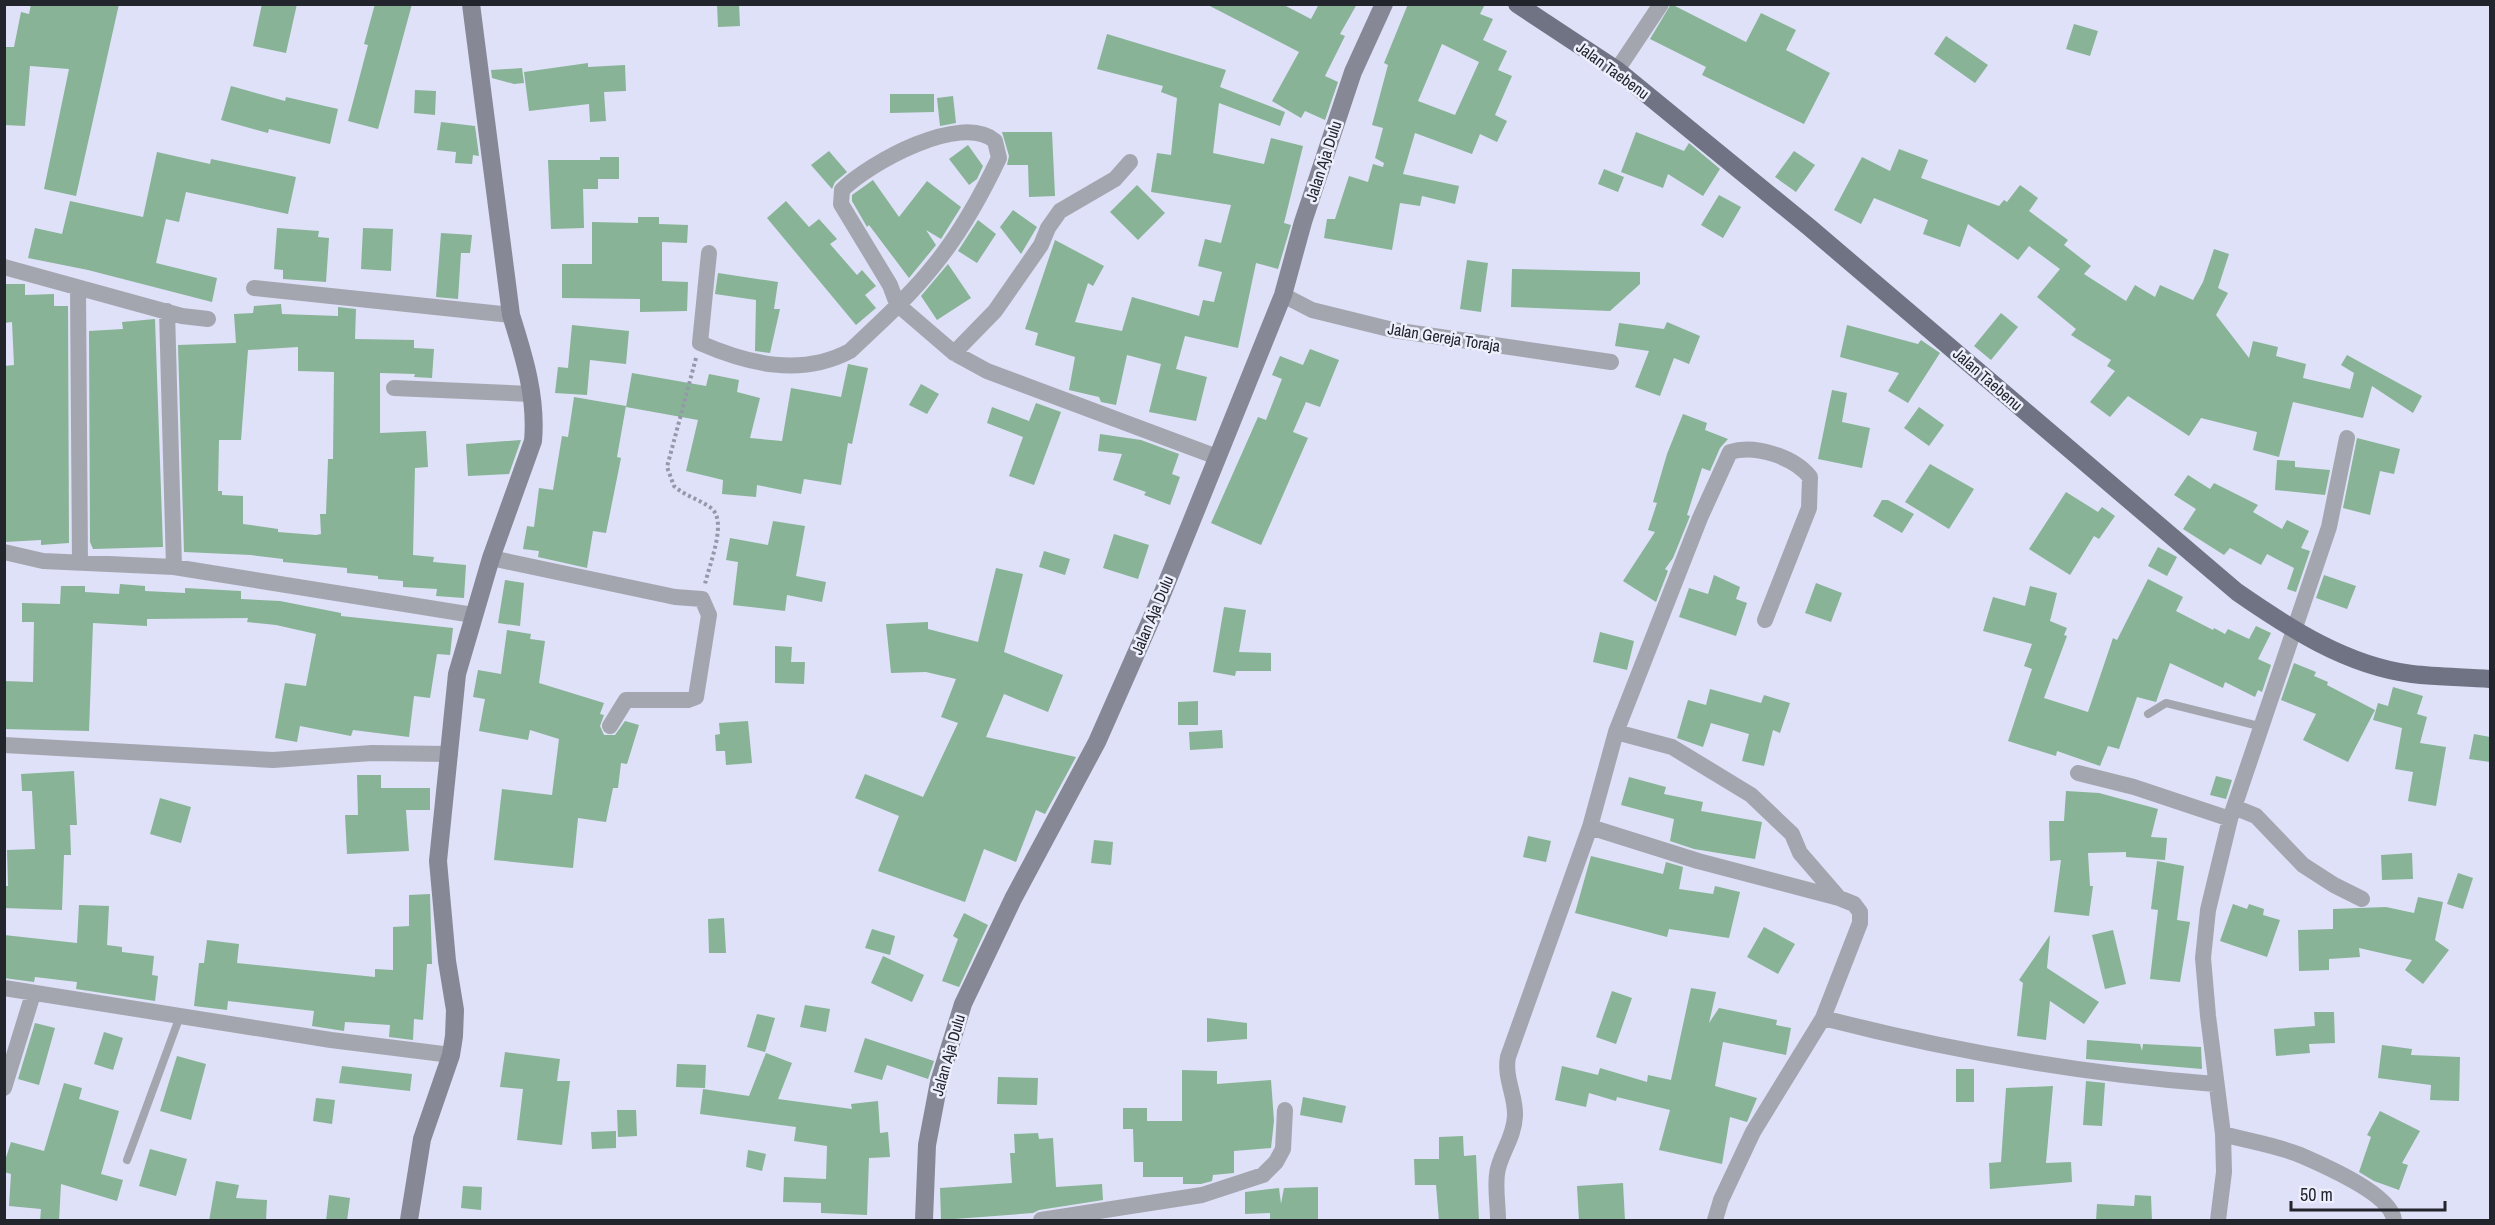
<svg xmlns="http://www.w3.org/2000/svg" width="2495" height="1225" viewBox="0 0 2495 1225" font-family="'Archivo Narrow',sans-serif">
<rect width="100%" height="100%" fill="#dee1f8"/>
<!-- building -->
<path fill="#88b396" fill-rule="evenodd" d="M31,4H119L76,196L44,189L69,69L30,66L25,126L4,125V47H14L21,12L29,14Z
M262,4H297L286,53L253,46Z
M375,4H412L378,129L348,121L368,45L364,44Z
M717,4H739L740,26L718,27Z
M1206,4H1282L1311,19L1319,4H1357L1340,34L1345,36L1325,76L1338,82L1325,120L1305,111L1301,118L1272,101L1299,52Z
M1408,4H1485L1480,14L1493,19L1483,40L1507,51L1498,70L1512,76L1495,115L1507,121L1497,142L1480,134L1472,154L1415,133L1403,174L1459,186L1455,204L1422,196L1420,206L1400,203L1392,250L1324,238L1327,219H1335L1349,176L1368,182L1373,164L1383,167L1384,163L1375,158L1383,128L1372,125L1388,65L1384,63ZM1442,44L1479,62L1455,115L1418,101Z
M1671,4L1746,42L1761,13L1796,30L1786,50L1830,73L1804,124L1702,75L1706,67L1650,39Z
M2074,24L2098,31L2090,56L2066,49Z
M1107,34L1226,70L1220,87L1285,112L1280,126L1219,103L1213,153L1264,164L1271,138L1303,146L1284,223L1291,225L1278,269L1256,263L1238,348L1185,336L1176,369L1207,377L1196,421L1149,412L1161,364L1127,355L1116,405L1101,402L1099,397L1069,390L1075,357L1035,345L1038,333L1025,329L1055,240L1104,266L1093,286L1088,283L1075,322L1122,331L1132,297L1199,316L1203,300L1214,302L1222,272L1198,266L1205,239L1221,243L1231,205L1151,192L1157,153L1171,155L1177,98L1161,92L1163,86L1097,69Z
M1946,36L1988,65L1975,83L1934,54Z
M588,63V67L625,65L626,91L604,92L606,121L590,122L589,104L529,111L524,72Z
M522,68L524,83L514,84L492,78L491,70Z
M231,86L285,101L286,97L338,109L330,144L269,129L268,133L221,120Z
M415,90L436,91L435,115L414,113Z
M890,94H934V112L890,113Z
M953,96L956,123L940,126L937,98Z
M441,122L475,126L479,156L473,155L472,164L455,163L456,152L437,150Z
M1002,132H1052L1055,196L1029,197L1028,165H1007L1009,156Z
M1636,132L1684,151L1689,143L1720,169L1703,196L1668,174L1663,188L1621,172Z
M968,145L983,166L977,179L969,185L949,159Z
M1899,149L1928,160L1921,178L1999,206L2004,200L2007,202L2020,185L2038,198L2029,211L2068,240L2064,245L2091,266L2084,274L2126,301L2135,285L2155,297L2160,285L2193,300L2203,282L2214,249L2229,254L2218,288L2228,293L2216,315L2249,358L2253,341L2278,347L2276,356L2306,364L2303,378L2350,389L2354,373L2341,365L2347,355L2422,396L2413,413L2372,386L2363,418L2293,402L2279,457L2253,450L2257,432L2201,418L2189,436L2128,396L2110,417L2090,402L2115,371L2107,366L2111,360L2071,335L2076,329L2037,297L2060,269L2029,246L2018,260L1968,224L1960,247L1923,234L1928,220L1874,198L1861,224L1834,210L1862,157L1890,171Z
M829,151L847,172L835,182L832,189L811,165Z
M1794,151L1815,165L1796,192L1775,177Z
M157,152L210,164L211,159L296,177L288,214L186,192L179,222L166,219L156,263L217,278L212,302L88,270L28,258L35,228L62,234L70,201L143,217Z
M600,157H619V179H598V189H583L584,228L551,229L548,160H600Z
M1604,169L1624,177L1618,192L1598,184Z
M873,180L899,217L927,181L961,207L941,239L926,230L936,245L909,278L869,225L867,227L852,201V195Z
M1137,185L1165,213L1138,240L1110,212Z
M1719,195L1741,207L1723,238L1701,225Z
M786,201L809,227L819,219L837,239L830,244L857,275L862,270L876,286L865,295L876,308L856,325L767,218Z
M1013,210L1037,227L1021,254L1000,227Z
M638,217H659V224L688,225L687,243L662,242V281L688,282L687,311L640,312V299L562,298V264H592V222L638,223Z
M978,220L996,234L977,263L958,251Z
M277,228L319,231L318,237L329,238L326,282L283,279V270L274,269Z
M363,228L393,229L391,271L361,269Z
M441,233L472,235L470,253H461L458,299L436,297Z
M1467,260L1488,263L1481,312L1460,309Z
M948,264L971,298L937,320L921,296Z
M1512,269L1640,272V284L1610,311L1511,307Z
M718,273L778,282L774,309H780L770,353L755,351L756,300L715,294Z
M4,284H25V295L54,294V306H68L69,543L41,545V540L5,542L4,366L14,365L12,322L4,323Z
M281,304L282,314L338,316V307L356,309L355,339L414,340V348L434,349L432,378L414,377L415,374L380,373V433L426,431L428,467L415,468L413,555L434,557L433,562L466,565L464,598L436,596L437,589L403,587V581L378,579V576L347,573V568L283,562V559L251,555L184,552L178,345L236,343L234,314L253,313L254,306ZM298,347V371L334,372L333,459H328L326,514H320L321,534L316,535L278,532V529L243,524V496L222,495V491H218L219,440H241L248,350Z
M2001,313L2018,327L1991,360L1974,346Z
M155,319L163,547L93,549L90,542L89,331L123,329L122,322Z
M1667,322L1700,336L1689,364L1674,358L1660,396L1635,387L1649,351L1615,346L1619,323L1664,329Z
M572,325L629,331L626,364L590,360L587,395L555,393L558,367L568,368Z
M1847,325L1918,344L1921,340L1940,353L1908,403L1888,391L1899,373L1840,357Z
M1310,349L1339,360L1320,407L1306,402L1293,432L1308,438L1261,545L1211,523L1258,417L1266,420L1282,379L1272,375L1280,356L1303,365Z
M848,364L868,368L852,444L848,443L841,485L804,479L801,494L757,485L756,497L722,494L723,480L686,471L698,420L626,407L632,373L706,386L709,374L739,380L737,392L760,398L750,438L782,441L791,388L841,397Z
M921,384L939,394L927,414L909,405Z
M1832,390L1847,393L1842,422L1870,428L1862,468L1818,459Z
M574,397L626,406L617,457L621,458L606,533L593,531L587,568L538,557L539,551L523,549L527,526L534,527L539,488L553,490L562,436L568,437Z
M1036,403L1061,412L1034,485L1009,476L1023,437L987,423L992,407L1029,421Z
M1919,407L1944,425L1929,446L1904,428Z
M1683,414L1707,423L1705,430L1728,439L1720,448L1710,471L1702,468L1687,515L1690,516L1673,558L1665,569L1668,571L1656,602L1623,581L1655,532L1648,530L1657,503L1653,502L1667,454Z
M1100,434L1141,440L1179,454L1172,474L1180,477L1170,505L1144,495L1146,492L1113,480L1122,454L1098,451Z
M2357,438L2400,449L2394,474L2380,471L2370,515L2343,508Z
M521,440L509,474L468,476L466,444Z
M2277,460L2295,461V467L2330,470L2325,495L2275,490Z
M1930,464L1974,489L1949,529L1905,502Z
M2188,475L2210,489L2214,483L2258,505L2253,512L2282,529L2287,520L2309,531L2301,548L2310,551L2296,592L2287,589L2294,568L2267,554L2261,565L2230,548L2224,555L2183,529L2196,509L2174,495Z
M2066,492L2098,512L2102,507L2115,516L2099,539L2094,536L2070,575L2029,549Z
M1882,500H1888L1914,514L1902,533L1873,516Z
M773,521L805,526L796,576L826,582L822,602L787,595L785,611L733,605L738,562L726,560L730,538L768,545Z
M1114,534L1149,545L1138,579L1103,568Z
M2158,547L2177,557L2167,576L2148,566Z
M1044,551L1070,559L1065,575L1039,567Z
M996,568L1023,574L1004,652L1063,675L1048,712L1004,694L986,737L1076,757L1045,814L1036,810L1016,862L984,849L965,902L878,871L899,816L855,798L865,774L923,797L958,723L941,717L956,679L926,672L891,673L886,624L928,622V629L978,642Z
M1714,575L1740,587L1736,599L1747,603L1736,636L1679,617L1689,588L1708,594Z
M2324,575L2356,586L2347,609L2316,598Z
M2148,579L2183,597L2176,611L2213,630L2214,628L2225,634L2228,629L2249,639L2256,626L2271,633L2258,659L2271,665L2262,692L2258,690L2255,697L2225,682L2223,688L2170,663L2156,702L2137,697L2119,749L2108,746L2100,766L2057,751L2056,756L2008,741L2032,669L2024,666L2032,644L1983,631L1993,597L2025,606L2030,586L2057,593L2050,621L2067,628L2064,635L2067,636L2044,698L2088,712L2113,638L2117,640Z
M505,580L524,583L520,626L498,623Z
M1816,583L1842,593L1831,622L1805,613Z
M120,584L145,586V591L185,593V588L241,591V599L280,601L341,613V616L453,628L450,655L437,654L430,698L414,696L409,737L353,730L351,736L300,726L297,742L275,738L285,683L306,686L316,634L276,625L247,622L248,618L147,619V626L93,623L89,731L4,729V681L33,682L34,622H22V603L60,604L61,586H85V592L119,594Z
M1224,607L1246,610L1239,652L1271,653V671H1236L1235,676L1213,672Z
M507,630L531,634L530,639L545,641L539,683L604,703L600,714L604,715L600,726L604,735H615L625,721L639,725L627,764L621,763L618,788H613L606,822L578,818L573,868L494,860L502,789L552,795L559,739L530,730L528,740L479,731L485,699L473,697L478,670L501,674Z
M1600,632L1634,641L1627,670L1593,662Z
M775,646L792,647L791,662H805L804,684L775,683Z
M2294,663L2316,672L2314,676L2328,682L2327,685L2375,710L2348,762L2303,740L2316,714L2281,700Z
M2393,687L2423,696L2417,714L2427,717L2420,743L2446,747L2436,806L2408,801L2413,772L2395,769L2402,728L2373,720L2378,703L2388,706Z
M1710,689L1761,703L1764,695L1790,703L1780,733L1773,730L1764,766L1742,761L1749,734L1711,723L1703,747L1677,738L1688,700L1706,705Z
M1198,701V725H1178V702Z
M748,721L752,763L726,765L725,751H716L715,735L720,734L719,723Z
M1222,730L1223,748L1190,750L1189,732Z
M2474,734L2490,737V762L2469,759Z
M74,771L77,825H70L71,855H64L62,910L4,908V886H8L7,850L35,849L32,791H22L21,774Z
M357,775H381V788H430V810H406L409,851L347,854L345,815H358Z
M2216,776L2232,780L2226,799L2210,795Z
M1629,777L1666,787L1664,794L1703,802L1701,811L1762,822L1755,859L1694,849L1670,841L1674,819L1621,805Z
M2066,791L2099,793L2158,809L2151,837L2167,838L2165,860L2126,857V852L2088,853L2090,886H2093L2089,916L2054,912L2061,860L2050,861L2049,821H2064Z
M160,798L191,807L181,843L150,834Z
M1528,836L1551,841L1546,862L1523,857Z
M1094,840L1113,842L1111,865L1091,863Z
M2412,853L2413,879L2382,880L2381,855Z
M1591,856L1663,874L1666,862L1683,867L1679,889L1713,894L1715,886L1740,892L1729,938L1669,929L1667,937L1575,913Z
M2157,861L2184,866L2177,920L2190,922L2180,982L2150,979L2158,910L2151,909Z
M2458,873L2473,878L2463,909L2447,904Z
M430,894L432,964H427L423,1020L414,1019L413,1040L389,1037L390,1025L345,1022L344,1031L312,1026L314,1011L228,1001L227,1010L194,1006L199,963H204L207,940L239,944L237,963L375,977V969L393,970V927L409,926V895Z
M2418,897L2443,902L2435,940L2449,950L2423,984L2405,970L2412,960L2359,948L2360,957L2329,959V970L2299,971L2298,930L2333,929V909L2386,907L2414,913Z
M2233,904L2247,909L2249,904L2264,909L2263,915L2280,920L2267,957L2220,941Z
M79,905L109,906L107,945L122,947V952L154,956L152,975L158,976L155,1001L76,989L77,982L35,977L34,982L4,978V935L77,943Z
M964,913L988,925L959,987L942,981L958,939L953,936Z
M724,918L726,953H709L708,919Z
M1764,927L1795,944L1778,974L1747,957Z
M872,929L895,936L890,955L865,948Z
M2113,930L2126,984L2105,989L2092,935Z
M2050,935L2047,968L2099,1002L2084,1024L2050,1001L2046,1040L2017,1036L2023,983L2019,980Z
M883,956L924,975L912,1002L871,983Z
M1691,988L1716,992L1709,1023L1719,1008L1777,1020L1776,1025L1791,1028L1786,1055L1723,1042L1715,1086L1757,1098L1747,1122L1730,1117L1722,1164L1659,1150L1670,1110L1617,1097L1616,1101L1589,1093L1586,1107L1555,1100L1562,1066L1598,1075L1600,1068L1647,1082L1648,1075L1671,1080Z
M1612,991L1632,998L1616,1044L1596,1037Z
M805,1005L830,1009L826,1032L800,1027Z
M2314,1012H2334L2335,1043L2309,1044L2310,1053L2276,1056L2274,1029L2315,1026Z
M757,1014L775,1018L765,1052L747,1047Z
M1207,1018L1247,1023V1039L1207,1042Z
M35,1023L55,1028L39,1085L18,1079Z
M104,1032L123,1038L113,1070L94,1064Z
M865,1038L934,1061L928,1079L887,1065L882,1080L854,1072Z
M2087,1040L2140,1044L2142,1051L2143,1044L2201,1047L2202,1069L2086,1059Z
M2382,1045L2412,1049L2411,1055L2460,1057L2459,1101L2430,1100L2431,1085L2378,1078Z
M505,1052L560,1059L557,1081H570L562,1145L517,1140L523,1089L500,1087Z
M766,1053L792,1063L778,1099L852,1109L851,1104L878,1101L880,1133L888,1132L890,1157L869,1158L867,1215L821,1213V1203L783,1202L784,1177L826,1179L827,1146L794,1141L796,1127L700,1114L703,1089L749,1096Z
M177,1056L206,1064L191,1120L160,1111Z
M677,1064L706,1065L705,1088L676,1087Z
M342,1066L412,1074L410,1091L339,1083Z
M1956,1069H1974V1102H1956Z
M1182,1070L1217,1071V1084L1271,1080L1274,1121L1271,1148L1234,1151V1173L1213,1175L1212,1181L1201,1184H1183V1177H1143V1162H1134L1133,1129H1123V1108H1147V1121H1182Z
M998,1077L1038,1078L1037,1105L997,1104Z
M2086,1081L2105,1083L2102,1126L2083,1125Z
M64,1083L82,1088L79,1099L119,1111L101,1174L123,1180L117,1201L61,1184L59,1221H40L41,1209L9,1206L11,1174L4,1172V1164L11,1142L44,1151Z
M2053,1086L2046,1163L2071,1162L2072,1182L1990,1189L1989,1163L2001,1162L2006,1088Z
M1303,1097L1346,1106L1342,1123L1300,1115Z
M316,1098L335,1100L332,1124L313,1121Z
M617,1110H636L637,1136L618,1137Z
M2380,1111L2420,1131L2402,1163L2408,1165L2399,1190L2374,1181L2359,1172L2371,1137L2367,1135Z
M616,1131V1148L592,1149L591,1132Z
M1038,1133L1039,1139L1053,1138L1056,1187L1102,1184L1103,1200L1039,1210L1033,1213L941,1220L940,1188L1012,1183L1010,1153H1015L1014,1134Z
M1463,1136L1464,1156L1476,1155L1479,1221H1439L1436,1185H1415L1414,1159H1439V1137Z
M150,1149L187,1159L176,1196L139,1186Z
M748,1150L766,1154L762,1171L746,1167Z
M216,1181L239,1185L236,1198L267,1200L266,1221H209Z
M1623,1183L1625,1221H1579L1577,1186Z
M463,1186L482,1187L481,1210L461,1208Z
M1318,1187V1221H1270V1213L1245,1214V1192L1279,1188L1281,1204L1284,1188Z
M329,1195L350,1198L347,1221H326Z
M2135,1195L2151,1196L2152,1221H2096L2097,1204L2134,1206Z"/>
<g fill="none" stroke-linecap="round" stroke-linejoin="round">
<!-- path -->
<path stroke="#9598a9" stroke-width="4" stroke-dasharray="3 3" stroke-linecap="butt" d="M696,358L667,467L674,486C685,496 699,499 711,508C728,521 709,565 705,584"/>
<!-- lane -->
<path stroke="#a4a6af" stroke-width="8" d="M2148,714L2166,703L2263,727
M127,1160L180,1016"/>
<!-- street -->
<path stroke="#a4a6af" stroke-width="16" d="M1617,70L1661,4
M709,253L700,343C748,364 801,377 850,351C877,325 907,299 931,269C958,237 981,196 999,158L995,141C961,112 869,163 842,190L841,204L890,285L897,304L954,353L987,371L1217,457
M4,267L182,316L208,319
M254,288L511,315
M78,289L80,563
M1283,295L1312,310L1393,330L1611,362
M167,311L174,567
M954,353L995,311L1041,245L1048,228L1060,211L1115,179L1130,162
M394,388L531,394
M4,552L43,561L174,567L473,615
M491,558L675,597L702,599L709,615L696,697L688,700H626L610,726
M1616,732L1672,747L1751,795L1792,834L1800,853L1839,898
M4,745L273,760L372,753L450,754
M2078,773L2134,787L2230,819
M2234,807L2256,816L2303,865L2334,885L2362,899
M4,988L331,1040L451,1055
M1823,1018C1951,1051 2083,1074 2215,1084
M4,1088L33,994
M2223,1134C2248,1141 2276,1145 2300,1155C2323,1165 2391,1194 2394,1220
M1041,1220L1202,1195L1263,1175L1276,1162L1283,1149L1285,1110
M1498,1220C1498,1205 1495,1189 1497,1174C1499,1155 1514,1139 1515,1116C1516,1096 1504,1078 1508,1057L1590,827
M1715,1220L1721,1200L1753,1132L1823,1018L1860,923V912L1854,904L1839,898L1698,861L1590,827L1616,732L1700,518L1730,452C1755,444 1794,457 1810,477L1809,508L1765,620
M2218,1220L2224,1172L2223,1134L2208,1016L2203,958L2208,910L2230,819L2329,527L2347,438"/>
<!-- secondary -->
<path stroke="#868896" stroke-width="18" d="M409,1220L422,1139L451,1055L454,1036L455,1010L447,961L438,861L457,674L491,558L533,441C537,398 524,356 511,315L471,4
M924,1220L927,1145L939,1082L963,1004L1013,899L1097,742L1161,597L1283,295L1303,222L1353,72L1384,4"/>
<!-- primary -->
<path stroke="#707384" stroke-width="18" d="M1517,4L1617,70L1809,227L2237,592C2289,628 2347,666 2412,674C2438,677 2464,677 2490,679"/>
</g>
<g text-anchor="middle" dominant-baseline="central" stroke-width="5" stroke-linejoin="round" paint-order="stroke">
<!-- street labels -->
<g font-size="16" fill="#23252d" stroke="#edeffd">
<text transform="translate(1613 70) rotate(36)">Jalan Taebenu</text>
<text transform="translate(1323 161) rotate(-72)">Jalan Aja Dulu</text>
<text transform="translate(1444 337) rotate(9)">Jalan Gereja Toraja</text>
<text transform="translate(1988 379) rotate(41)">Jalan Taebenu</text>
<text transform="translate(1152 615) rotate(-67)">Jalan Aja Dulu</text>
<text transform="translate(948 1055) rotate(-74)">Jalan Aja Dulu</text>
</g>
</g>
<!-- border -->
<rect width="2495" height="1225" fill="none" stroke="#23252d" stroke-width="12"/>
<!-- scale -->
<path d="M2291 1201v9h154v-9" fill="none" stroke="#23252d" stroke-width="3"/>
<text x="2300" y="1201" font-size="18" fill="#23252d" stroke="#edeffd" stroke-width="4.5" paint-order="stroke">50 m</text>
</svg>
